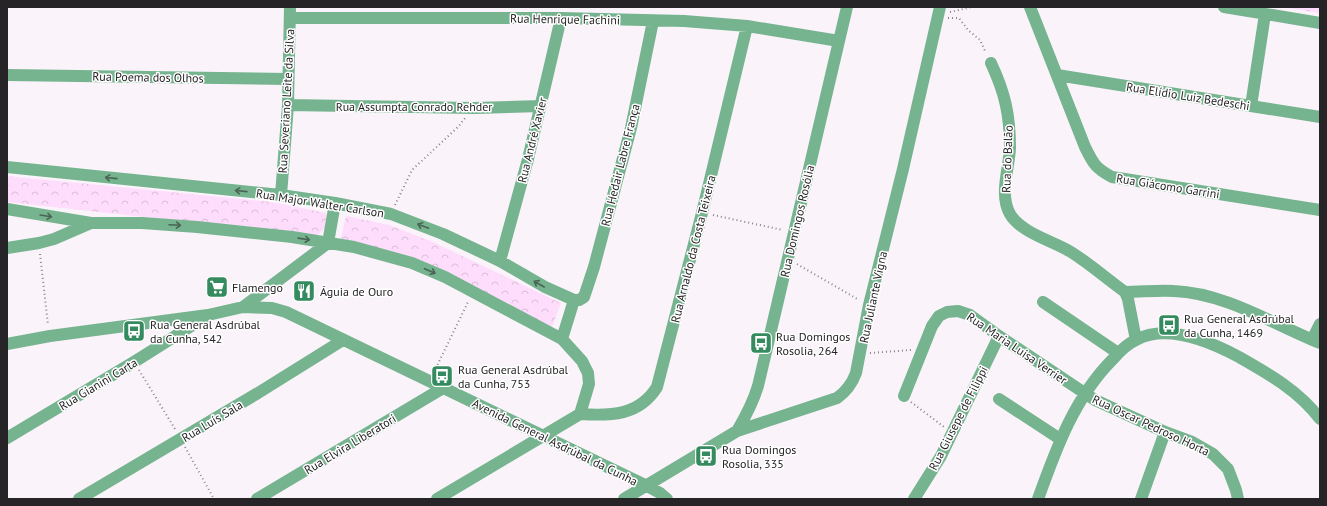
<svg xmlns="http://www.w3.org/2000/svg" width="1327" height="506" viewBox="0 0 1327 506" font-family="'PT Sans',sans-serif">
<defs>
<pattern id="forest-crowns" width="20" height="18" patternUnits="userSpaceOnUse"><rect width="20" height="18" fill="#fedcfc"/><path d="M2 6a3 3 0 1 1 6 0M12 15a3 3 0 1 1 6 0" fill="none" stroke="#dabdd8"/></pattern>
<pattern id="cemetery-stones" width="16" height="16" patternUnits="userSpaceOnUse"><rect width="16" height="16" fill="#fedcfc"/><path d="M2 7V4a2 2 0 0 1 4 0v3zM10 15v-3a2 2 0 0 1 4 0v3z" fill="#dabdd8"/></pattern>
</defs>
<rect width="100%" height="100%" fill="#fbf3fa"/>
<!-- forest -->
<path fill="url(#forest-crowns)" d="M7,176L272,202L326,213L328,224L317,236L7,202Z
M346,216L389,225L433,242L561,303L551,330L407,255L340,242Z"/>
<!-- cemetery -->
<path fill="url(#cemetery-stones)" d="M1282,7H1320V13Z"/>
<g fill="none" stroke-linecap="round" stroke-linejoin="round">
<!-- path -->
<path stroke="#888488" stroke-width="2" stroke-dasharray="1 3" stroke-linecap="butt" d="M950,12L972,7
M948,18H959L968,30L980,40L986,53
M395,205L412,170L459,126L465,118
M713,215L783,230
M40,254L48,325
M797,264L859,300
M870,353L911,350
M139,370L175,429
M434,372L468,302
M911,402L944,427
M185,447L214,499"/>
<!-- minor -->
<path stroke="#75b48f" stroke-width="12" d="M1030,7L1085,147C1093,163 1095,168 1112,177L1320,210
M1224,7L1320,23
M290,18H561L684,21L747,26L839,41
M991,63C1005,93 1010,115 1010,148C1009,169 999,195 1010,214C1021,233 1053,241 1071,252C1090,264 1107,279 1125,292
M7,75L288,79
M1057,75L1320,117
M288,105L474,108L540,106
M1251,106L1265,14
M7,167L281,195L335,203L391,214L443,234L500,261L545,287L574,300H579L584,297L594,267L631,128L653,21
M281,195L288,105L290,7
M7,209L91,223H142L197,227L292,237L354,247L412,263L445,277L562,339L582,361L588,373L589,384L580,414L437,499
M7,248L39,243L54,239L91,223
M500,261L528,159L561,18
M1125,292C1141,292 1158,290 1174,291C1225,293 1273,324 1320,343
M1125,292L1128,299L1136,340
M1043,302L1118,353
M243,307L328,243L335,203
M562,339L574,300
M1312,340L1320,324
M7,344L50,336L208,315L243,307L272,308L286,312L647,486L660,493L667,499
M904,396L932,326L939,316L947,312L958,311L970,315L999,336L1095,400L1165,432L1192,442L1213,454L1228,469L1236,490L1238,499
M999,399L1060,439
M580,414C610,416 639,416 657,387L702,213L747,26
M737,431C746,416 753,402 758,386L847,7
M7,438L134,362L204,318
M79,499L258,393L343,340
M257,499L443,388
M624,499L737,431L837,398C847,391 852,384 856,373L869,305L903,169L940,7
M914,499L941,456L999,336
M1038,499C1056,449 1074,398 1113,359C1119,352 1127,344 1136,340C1167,323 1211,342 1239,357C1269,374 1299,391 1320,419
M1141,499L1165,432"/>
</g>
<!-- one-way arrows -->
<defs><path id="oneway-shaft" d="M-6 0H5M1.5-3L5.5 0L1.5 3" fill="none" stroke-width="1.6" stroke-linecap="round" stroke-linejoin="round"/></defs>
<g stroke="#4a6555">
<use href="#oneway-shaft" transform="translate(111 178) rotate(-174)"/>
<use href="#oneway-shaft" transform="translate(241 191) rotate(-174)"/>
<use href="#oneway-shaft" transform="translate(46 216) rotate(9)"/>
<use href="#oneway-shaft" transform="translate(175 225) rotate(3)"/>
<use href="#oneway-shaft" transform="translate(423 226) rotate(-159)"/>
<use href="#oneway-shaft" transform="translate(304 239) rotate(8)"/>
<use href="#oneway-shaft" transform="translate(430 271) rotate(23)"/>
<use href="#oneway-shaft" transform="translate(539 284) rotate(-150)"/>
</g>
<!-- icons -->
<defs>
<g id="supermarket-square" transform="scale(1.15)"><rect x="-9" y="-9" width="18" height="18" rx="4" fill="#358b5f" stroke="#fff"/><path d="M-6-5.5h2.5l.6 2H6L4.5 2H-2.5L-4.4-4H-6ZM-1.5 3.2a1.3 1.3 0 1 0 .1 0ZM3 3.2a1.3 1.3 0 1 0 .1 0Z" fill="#fff"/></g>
<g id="restaurant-square" transform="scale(1.15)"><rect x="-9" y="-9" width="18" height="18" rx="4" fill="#358b5f" stroke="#fff"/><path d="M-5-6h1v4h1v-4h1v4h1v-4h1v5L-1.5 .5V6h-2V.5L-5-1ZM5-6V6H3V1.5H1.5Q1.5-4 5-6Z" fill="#fff"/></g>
<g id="bus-square" transform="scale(1.15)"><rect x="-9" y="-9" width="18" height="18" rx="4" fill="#358b5f" stroke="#fff"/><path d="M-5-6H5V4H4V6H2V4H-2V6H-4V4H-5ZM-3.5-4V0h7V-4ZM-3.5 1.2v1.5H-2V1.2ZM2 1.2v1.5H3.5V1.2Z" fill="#fff"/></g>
</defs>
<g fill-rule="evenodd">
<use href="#supermarket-square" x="217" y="287"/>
<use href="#restaurant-square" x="304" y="291"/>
<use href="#bus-square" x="1169" y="325"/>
<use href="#bus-square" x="134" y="331"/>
<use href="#bus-square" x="761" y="343"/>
<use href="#bus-square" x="442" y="376"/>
<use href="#bus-square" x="706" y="456"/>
</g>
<g text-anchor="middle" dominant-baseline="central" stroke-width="3" stroke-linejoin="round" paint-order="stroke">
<!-- street labels -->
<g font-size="12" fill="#262426" stroke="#fff">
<text transform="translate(565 19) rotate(1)">Rua Henrique Fachini</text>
<text transform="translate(148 77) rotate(1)">Rua Poema dos Olhos</text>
<text transform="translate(1188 96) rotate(9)">Rua Elídio Luiz Bedeschi</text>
<text transform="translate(286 101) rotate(-87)">Rua Severiano Leite da Silva</text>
<text x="414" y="106">Rua Assumpta Conrado Rehder</text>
<text transform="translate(532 140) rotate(-76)">Rua André Xavier</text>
<text transform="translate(1007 159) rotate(-88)">Rua do Balão</text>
<text transform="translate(620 165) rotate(-76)">Rua Hedair Labre França</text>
<text transform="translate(1168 186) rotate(9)">Rua Giácomo Garrini</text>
<text transform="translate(320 203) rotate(9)">Rua Major Walter Carlson</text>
<text transform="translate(797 221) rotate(-77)">Rua Domingos Rosólia</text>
<text transform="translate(693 249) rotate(-76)">Rua Arnaldo da Costa Teixeira</text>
<text transform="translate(873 297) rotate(-78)">Rua Juliante Vigna</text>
<text transform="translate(1017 348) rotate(34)">Rua Maria Luisa Verrier</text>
<text transform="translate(98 384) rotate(-31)">Rua Gianini Carta</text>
<text transform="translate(958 418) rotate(-63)">Rua Giusepe de Filippi</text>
<text transform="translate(212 421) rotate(-31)">Rua Luís Sala</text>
<text transform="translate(1151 425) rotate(25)">Rua Oscar Pedroso Horta</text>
<text transform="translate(555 442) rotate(26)">Avenida General Asdrúbal da Cunha</text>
<text transform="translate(350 444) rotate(-31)">Rua Elvira Liberatori</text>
</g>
<!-- poi labels -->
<g font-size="12" fill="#262426" stroke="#fff" text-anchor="start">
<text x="232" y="287">Flamengo</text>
<text x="320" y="291">Águia de Ouro</text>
<text x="1184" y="318">Rua General Asdrúbal<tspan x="1184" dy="14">da Cunha, 1469</tspan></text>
<text x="150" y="324">Rua General Asdrúbal<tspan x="150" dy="14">da Cunha, 542</tspan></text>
<text x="776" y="336">Rua Domingos<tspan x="776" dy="14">Rosolia, 264</tspan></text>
<text x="458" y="369">Rua General Asdrúbal<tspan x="458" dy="14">da Cunha, 753</tspan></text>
<text x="722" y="449">Rua Domingos<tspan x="722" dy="14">Rosolia, 335</tspan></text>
</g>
</g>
<!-- border -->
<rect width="1327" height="506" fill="none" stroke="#262426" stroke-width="16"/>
</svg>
